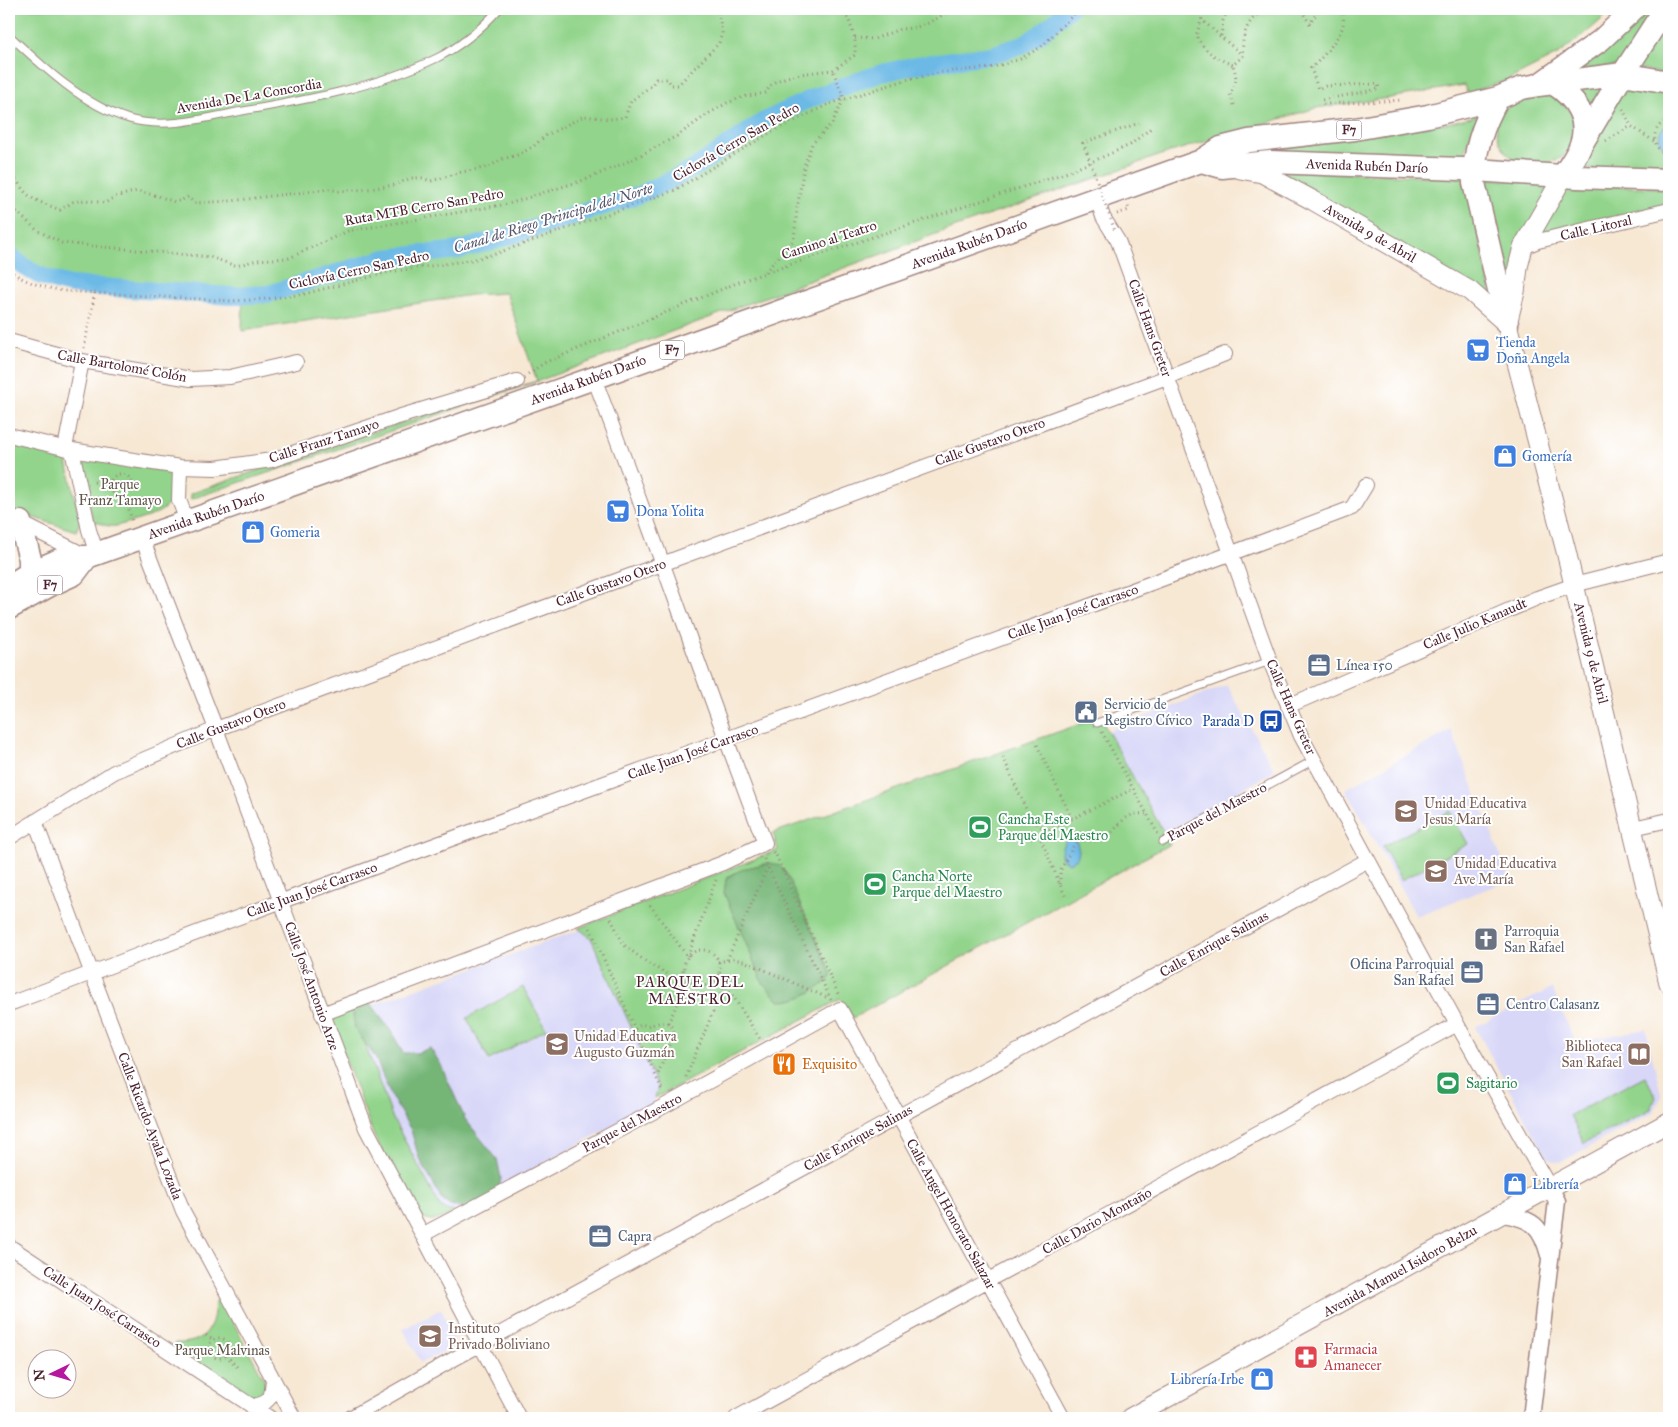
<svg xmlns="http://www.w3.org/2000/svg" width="1678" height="1427" viewBox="0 0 1678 1427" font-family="'IM FELL Great Primer',serif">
<rect width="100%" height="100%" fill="#fff"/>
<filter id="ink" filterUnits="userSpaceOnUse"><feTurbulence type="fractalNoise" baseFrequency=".02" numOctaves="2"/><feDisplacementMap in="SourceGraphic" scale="10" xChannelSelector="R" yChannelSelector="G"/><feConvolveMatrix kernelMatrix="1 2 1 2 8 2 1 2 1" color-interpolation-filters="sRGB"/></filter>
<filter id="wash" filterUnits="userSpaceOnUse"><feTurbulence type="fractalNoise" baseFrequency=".0096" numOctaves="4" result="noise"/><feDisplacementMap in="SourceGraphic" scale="20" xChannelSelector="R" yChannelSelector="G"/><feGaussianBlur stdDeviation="1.12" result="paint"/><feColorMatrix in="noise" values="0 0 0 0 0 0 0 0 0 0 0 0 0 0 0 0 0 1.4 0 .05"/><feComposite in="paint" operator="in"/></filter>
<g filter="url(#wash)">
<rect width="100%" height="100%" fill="#f7e8d4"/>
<!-- built -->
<path fill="#d8d7f8" d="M1227,685L1275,771L1165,833L1108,731Z
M1451,730L1510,880L1416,916L1346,789Z
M579,930L586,932L591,938L658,1087L653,1104L454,1212L446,1210L440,1206L393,1119L356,1020L360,1009Z
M1552,988L1575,1042L1646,1029L1661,1094L1660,1100L1653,1112L1561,1162L1553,1161L1546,1157L1475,1027Z
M441,1309L454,1334L453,1345L451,1348L421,1363L403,1329Z"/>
<!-- green -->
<path fill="#92d48b" stroke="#6e7a5b" d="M9,9H1613L1592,28L1559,54L1506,81L1467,93L1464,85L1390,98L1316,108L1164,154L933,235L538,381L191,499L190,494C305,453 420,416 537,381L506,293L471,295L242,331L243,292L69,280L39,272L9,249Z
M1646,9H1657L1622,65L1564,73L1641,14Z
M1669,15V75L1636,69Z
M1628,81L1669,90V172L1574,169Z
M1608,84L1588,116L1572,88Z
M1555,95L1576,117C1575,125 1576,140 1572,147C1564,159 1550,165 1536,164C1528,164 1520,164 1514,159C1500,151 1490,126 1502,112C1511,101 1542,96 1555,95Z
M1479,115L1466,147L1464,160L1232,154L1447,123Z
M1281,170L1466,178L1493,300L1279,174Z
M1479,178L1554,184L1507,299Z
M1569,185L1669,188V203L1536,236Z
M9,440L59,451L66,457L80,522L76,531L9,510Z
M83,457L172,472C172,482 173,494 169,503C162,516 130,522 116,526C107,527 101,524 93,520L80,464Z
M1100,717L1170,844L853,1018L841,999L655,1098L658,1087L591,938L578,928L778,850L773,833Z
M1450,811L1468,844L1401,880L1383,846Z
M523,987L546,1029L489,1060L467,1018Z
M360,1009L356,1020L393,1119L440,1206L446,1210L454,1212C441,1220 432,1224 418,1215L374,1136L332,1023L335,1016L349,1010Z
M1645,1076L1656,1097L1651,1109L1584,1143L1570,1115Z
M220,1298L266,1383C266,1393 263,1398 252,1398L174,1347L175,1343C205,1344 214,1329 215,1301Z"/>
<!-- forest -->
<path fill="#75b677" stroke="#606a51" d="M770,863L779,865L786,873L832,975C827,985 803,998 791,1000C788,1001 783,1001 779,1001L763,983L724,893L726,879C739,868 754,866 770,863Z
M363,994L391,1031L403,1053H417L430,1048L440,1063L465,1119L497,1159L501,1178L497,1201L475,1211L450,1205L441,1198L419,1158L411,1130L391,1096L375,1057L355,1029L353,1016L355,997Z"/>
<!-- water -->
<path fill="#6cb9e6" stroke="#5b6c88" d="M1669,124V150C1660,147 1657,139 1661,130Z
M1072,836L1076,839L1079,851L1077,858L1069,863L1062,859C1059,849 1064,841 1072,836Z"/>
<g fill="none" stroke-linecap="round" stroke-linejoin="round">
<!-- canal -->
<path stroke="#6cb9e6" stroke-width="18" d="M9,254C28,273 45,279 71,285L231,296L268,294L385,258L459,250L496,240L639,195L693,169L764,121L812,98L878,74L916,65L991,55L1022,45L1040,34L1069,9"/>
</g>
</g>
<g filter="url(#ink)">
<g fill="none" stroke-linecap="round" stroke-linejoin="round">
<!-- service casing -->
<g stroke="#a08480" stroke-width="9">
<path id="service" d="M9,35C42,66 83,105 129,119C164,129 202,119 237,112C305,100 375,88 437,58C461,46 481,29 499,9
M1097,723L1270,661
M1163,842L1314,760"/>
</g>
<!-- minor casing -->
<g stroke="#a08480" stroke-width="16">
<path id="minor" d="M1097,198L1103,217L1118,241L1270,661L1301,736L1462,1033L1550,1188
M1523,247L1538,241L1669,210
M9,341L82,361L191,379L230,377L296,362
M9,435L72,450L120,458L180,467L215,468L272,460L398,417L517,381
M65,448L82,361
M72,450L89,530L97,554
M180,467L179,500L187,521
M9,517L84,555
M142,538L216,729L366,1128L519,1418
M1288,706L1537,598L1574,585L1669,561
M35,821L92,974L183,1211L294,1418
M1633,828L1669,820
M9,838L114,772L216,729L1167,377L1225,354
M9,1004C101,970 192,934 285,900C640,769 998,642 1352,508L1366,485
M322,1014L723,863L765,843C706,689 653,532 594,378
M422,1235L668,1104L840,1009L1063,1418
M9,1246L270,1418
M251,1406C271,1404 272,1397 273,1379
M350,1418L452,1360L1368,860
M736,1418L1457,1024"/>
</g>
<!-- tertiary casing -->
<g stroke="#a08480" stroke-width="19">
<path id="tertiary" d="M1503,1214C1533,1219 1541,1225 1549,1255
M1531,1418L1557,1201L1550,1188"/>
</g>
<!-- secondary casing -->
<g stroke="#a08480" stroke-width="21">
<path id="secondary" d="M1240,169L1262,173L1314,201L1470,291L1507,324
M1564,175L1523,247L1518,267L1515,292L1507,324L1566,551L1669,983
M1130,1418L1669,1122"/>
</g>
<!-- primary casing -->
<g stroke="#a08480" stroke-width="24">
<path id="primary" d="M1538,85L1601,40L1634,9"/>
</g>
<!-- trunk casing -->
<g stroke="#a08480" stroke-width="25">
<path id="trunk" d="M1554,84C1575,97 1590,119 1581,144C1578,155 1569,165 1564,175
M1498,98C1483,124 1473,153 1474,183L1507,324
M1581,145L1623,74L1665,9
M1201,161L1222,167L1270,162L1461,169L1577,177L1669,180
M20,522L30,559V573
M9,586L30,573L66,557H87L594,378L1201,161L1221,148L1249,141L1355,129L1428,116L1498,98L1522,88L1538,85L1623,74L1669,82
M9,608L52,584L74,574L87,557"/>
</g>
<!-- path -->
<path stroke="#a08480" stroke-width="3" stroke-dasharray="1 4" stroke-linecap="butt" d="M1198,9L1202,20L1242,55
M1205,9L1196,36C1207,53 1214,57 1233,65
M1296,9L1303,13L1310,24L1319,9
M1342,9C1343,14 1344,20 1343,25C1342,35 1319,62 1311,68L1318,89L1325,86L1378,84L1379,89L1322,100L1324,104L1402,100
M1221,36L1223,21L1228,9
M855,38L874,39L900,29L914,28L929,23L952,9
M833,70L855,55V38L848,18L834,9
M1234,105L1230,94C1237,83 1237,77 1233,65L1243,56C1241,36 1247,18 1266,9
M1623,109L1631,126L1655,142
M1669,120C1650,125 1650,150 1669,155
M1606,141L1631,126
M1087,153L1083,143L1139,123
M9,172C16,178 20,187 27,194C36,202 49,205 60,210L73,202L85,200L105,203L115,197L137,191L158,196L175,202L182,200L188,197L194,203L231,201L329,189L339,191L368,189L395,185L411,178H422L431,181L462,172L489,167L502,159L518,155L534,146L545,136L584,116L610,119L625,117L631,101L651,86L656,79H668L671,85H678L719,43L722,33L718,9
M9,205L38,231L62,243L210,257L236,266L257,260L289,258L348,231L508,204L587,179L631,160L677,136L708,114L727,103L743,97L766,93C768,90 769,86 773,83C787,74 816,72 833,70
M1117,214L1129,210L1128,206
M9,270C26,283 43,287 64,291L232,301L265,299L304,294L389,272L471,260L495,254L675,190L771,132L829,104L909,79L943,72L990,68L1020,59L1041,47L1079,9
M765,272L794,240L797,209L804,166L812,144L832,123L844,99L833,70
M84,348L95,293
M528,374L544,363L744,280L1068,172L1130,145L1151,128
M110 485a11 11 0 1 1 22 0a11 11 0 1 1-22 0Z
M94,482L110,485
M125,495L132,521
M1102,732L1158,834
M1037,745L1072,819
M1003,757L1029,816L1046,831
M1039,835L1065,896
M1031,839L1133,789
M773,852L776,855L839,996
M764,859L831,1000
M1060,884V871L1073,847L1079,840C1085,840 1093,842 1099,840C1120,834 1118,811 1146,814
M650,905L687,956
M611,919L624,945L649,964L675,978L690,982
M590,928L663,1092
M684 968a18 18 0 1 1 36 0a18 18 0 1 1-36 0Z
M688,956L716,880
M727,960L768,866
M718,962L733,959L744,961L828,998
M719,974L760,1039
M668,1023L679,1000L683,970
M635,1029L642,1024L647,1026L662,1022L668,1023L672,1027L674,1032L657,1077
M686,1077L725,983
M206,1335L213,1340
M209 1348a10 10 0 1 1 20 0a10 10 0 1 1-20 0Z
M226,1355L239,1369"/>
<!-- service -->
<use href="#service" stroke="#fff" stroke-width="7"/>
<!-- minor -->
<use href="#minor" stroke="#fff" stroke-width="14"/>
<!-- tertiary -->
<use href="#tertiary" stroke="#fff" stroke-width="16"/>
<!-- secondary -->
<use href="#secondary" stroke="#fff" stroke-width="19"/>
<!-- primary -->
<use href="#primary" stroke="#fff" stroke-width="21"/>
<!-- trunk -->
<use href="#trunk" stroke="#fff" stroke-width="22"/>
<!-- path-bridge -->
<path stroke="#a08480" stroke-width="3" stroke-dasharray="1 4" stroke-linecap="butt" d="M1087,153L1115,231"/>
</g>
</g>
<!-- icons -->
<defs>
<g id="supermarket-square" transform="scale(1.25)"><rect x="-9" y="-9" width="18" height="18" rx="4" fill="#3f7fe0" stroke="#fff"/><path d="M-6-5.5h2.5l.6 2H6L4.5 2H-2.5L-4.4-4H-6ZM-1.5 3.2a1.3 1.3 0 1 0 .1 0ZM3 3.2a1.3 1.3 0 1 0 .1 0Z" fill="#fff"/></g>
<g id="shop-square" transform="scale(1.25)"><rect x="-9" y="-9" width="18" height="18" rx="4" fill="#3f7fe0" stroke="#fff"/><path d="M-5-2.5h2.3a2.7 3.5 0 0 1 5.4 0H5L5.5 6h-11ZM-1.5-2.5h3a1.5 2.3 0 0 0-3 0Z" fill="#fff"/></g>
<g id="office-square" transform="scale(1.25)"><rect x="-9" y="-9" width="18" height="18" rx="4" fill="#5c6f8a" stroke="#fff"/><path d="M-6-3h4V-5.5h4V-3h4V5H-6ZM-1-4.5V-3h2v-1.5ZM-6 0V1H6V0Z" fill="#fff"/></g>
<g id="civic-square" transform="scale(1.25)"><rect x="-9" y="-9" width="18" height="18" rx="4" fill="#5c6f8a" stroke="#fff"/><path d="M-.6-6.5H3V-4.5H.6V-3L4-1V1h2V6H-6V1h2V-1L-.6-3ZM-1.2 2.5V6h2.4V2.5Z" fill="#fff"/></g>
<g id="bus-square" transform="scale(1.25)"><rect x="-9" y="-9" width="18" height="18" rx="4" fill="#1a4fb4" stroke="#fff"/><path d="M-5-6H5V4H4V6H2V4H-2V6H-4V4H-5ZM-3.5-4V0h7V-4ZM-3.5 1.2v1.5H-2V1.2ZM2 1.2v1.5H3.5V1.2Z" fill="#fff"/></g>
<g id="school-square" transform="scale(1.25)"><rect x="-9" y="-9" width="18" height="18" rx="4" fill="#8d6e63" stroke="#fff"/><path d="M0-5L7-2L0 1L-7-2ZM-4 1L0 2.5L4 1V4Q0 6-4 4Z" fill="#fff"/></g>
<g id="stadium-square" transform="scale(1.25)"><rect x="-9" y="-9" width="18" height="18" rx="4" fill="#2e9e5b" stroke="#fff"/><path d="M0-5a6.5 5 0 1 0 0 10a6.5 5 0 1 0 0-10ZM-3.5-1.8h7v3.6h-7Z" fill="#fff"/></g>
<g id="church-square" transform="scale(1.25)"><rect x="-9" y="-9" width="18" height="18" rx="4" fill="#6b7280" stroke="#fff"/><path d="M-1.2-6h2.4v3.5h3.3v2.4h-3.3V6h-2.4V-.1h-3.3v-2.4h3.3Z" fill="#fff"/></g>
<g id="library-square" transform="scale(1.25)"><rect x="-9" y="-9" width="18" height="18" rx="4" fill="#8d6e63" stroke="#fff"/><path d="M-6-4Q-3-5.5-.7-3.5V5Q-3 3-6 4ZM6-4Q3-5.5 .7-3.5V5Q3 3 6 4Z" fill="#fff"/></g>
<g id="restaurant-square" transform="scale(1.25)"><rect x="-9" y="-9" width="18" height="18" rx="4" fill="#e8710a" stroke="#fff"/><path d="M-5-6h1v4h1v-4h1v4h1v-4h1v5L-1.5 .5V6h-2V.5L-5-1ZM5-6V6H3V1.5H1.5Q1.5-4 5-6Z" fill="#fff"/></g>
<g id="pharmacy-square" transform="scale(1.25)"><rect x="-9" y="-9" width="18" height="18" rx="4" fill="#e0444e" stroke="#fff"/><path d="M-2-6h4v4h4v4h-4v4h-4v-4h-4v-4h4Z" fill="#fff"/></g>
</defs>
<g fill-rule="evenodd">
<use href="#supermarket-square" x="1478" y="350"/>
<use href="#shop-square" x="1505" y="456"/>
<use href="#supermarket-square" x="618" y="511"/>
<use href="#shop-square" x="253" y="532"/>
<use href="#office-square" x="1319" y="665"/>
<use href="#civic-square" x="1086" y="712"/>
<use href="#bus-square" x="1271" y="721"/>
<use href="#school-square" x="1406" y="811"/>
<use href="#stadium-square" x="980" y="827"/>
<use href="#school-square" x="1436" y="871"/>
<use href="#stadium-square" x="875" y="884"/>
<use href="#church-square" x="1486" y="939"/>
<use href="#office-square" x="1472" y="972"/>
<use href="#office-square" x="1488" y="1004"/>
<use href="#school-square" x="557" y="1044"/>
<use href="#library-square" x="1639" y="1054"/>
<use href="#restaurant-square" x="784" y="1064"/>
<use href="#stadium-square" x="1448" y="1083"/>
<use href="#shop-square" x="1515" y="1184"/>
<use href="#office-square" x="600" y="1236"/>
<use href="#school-square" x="430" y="1336"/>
<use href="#pharmacy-square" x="1306" y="1357"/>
<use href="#shop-square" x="1262" y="1379"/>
</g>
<g text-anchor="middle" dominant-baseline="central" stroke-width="4" stroke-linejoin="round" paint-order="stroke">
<!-- shield labels -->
<g fill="#fff" stroke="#80626b" stroke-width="1">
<rect x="1336.5" y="120.5" width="25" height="19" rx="4"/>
<rect x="659.5" y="340.5" width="25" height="19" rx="4"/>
<rect x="37.5" y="575.5" width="25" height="19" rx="4"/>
</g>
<g font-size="12" font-weight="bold" fill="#4a1f2b">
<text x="1349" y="130">F7</text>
<text x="672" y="350">F7</text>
<text x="50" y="585">F7</text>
</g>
<!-- street labels -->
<g font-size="14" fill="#4a1f2b" stroke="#fff">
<text transform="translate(249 96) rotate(-10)">Avenida De La Concordia</text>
<text transform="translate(736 142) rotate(-30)">Ciclovía Cerro San Pedro</text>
<text transform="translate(1367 166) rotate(2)">Avenida Rubén Darío</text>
<text transform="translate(424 207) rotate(-10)">Ruta MTB Cerro San Pedro</text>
<text transform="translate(1596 228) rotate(-13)">Calle Litoral</text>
<text transform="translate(1370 233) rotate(30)">Avenida 9 de Abril</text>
<text transform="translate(829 240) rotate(-18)">Camino al Teatro</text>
<text transform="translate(969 244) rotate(-20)">Avenida Rubén Darío</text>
<text transform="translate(359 270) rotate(-12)">Ciclovía Cerro San Pedro</text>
<text transform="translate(1150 328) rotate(70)">Calle Hans Greter</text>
<text transform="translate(122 366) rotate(10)">Calle Bartolomé Colón</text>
<text transform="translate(588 380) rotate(-20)">Avenida Rubén Darío</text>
<text transform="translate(324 441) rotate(-18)">Calle Franz Tamayo</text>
<text transform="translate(990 442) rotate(-20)">Calle Gustavo Otero</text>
<text transform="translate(206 515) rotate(-19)">Avenida Rubén Darío</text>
<text transform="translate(611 583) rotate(-20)">Calle Gustavo Otero</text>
<text transform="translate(1073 612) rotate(-20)">Calle Juan José Carrasco</text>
<text transform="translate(1475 624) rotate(-23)">Calle Julio Kanaudt</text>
<text transform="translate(1591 653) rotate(76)">Avenida 9 de Abril</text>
<text transform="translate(1291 707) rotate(66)">Calle Hans Greter</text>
<text transform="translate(231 724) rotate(-21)">Calle Gustavo Otero</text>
<text transform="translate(693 752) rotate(-20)">Calle Juan José Carrasco</text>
<text transform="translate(1217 812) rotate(-28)">Parque del Maestro</text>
<text transform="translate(312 890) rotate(-20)">Calle Juan José Carrasco</text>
<text transform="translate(1214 944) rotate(-29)">Calle Enrique Salinas</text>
<text transform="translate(312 986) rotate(70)">Calle José Antonio Arze</text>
<text transform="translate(632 1123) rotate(-28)">Parque del Maestro</text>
<text transform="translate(150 1126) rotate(69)">Calle Ricardo Ayala Lozada</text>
<text transform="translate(858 1138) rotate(-29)">Calle Enrique Salinas</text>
<text transform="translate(951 1214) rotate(61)">Calle Angel Honorato Salazar</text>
<text transform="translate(1097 1221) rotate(-29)">Calle Dario Montaño</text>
<text transform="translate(1400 1271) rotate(-29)">Avenida Manuel Isidoro Belzu</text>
<text transform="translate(102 1307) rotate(33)">Calle Juan José Carrasco</text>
</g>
<!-- shop labels -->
<g font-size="14" fill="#366cbe" stroke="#fff" text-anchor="start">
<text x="1496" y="342">Tienda<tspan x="1496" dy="16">Doña Angela</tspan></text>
<text x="1522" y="456">Gomería</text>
<text x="636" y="511">Dona Yolita</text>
<text x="270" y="532">Gomeria</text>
<text x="1532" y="1184">Librería</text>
<text x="1244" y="1379" text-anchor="end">Librería Irbe</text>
</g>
<!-- park labels -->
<g font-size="14" fill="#605548" stroke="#fff">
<text x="120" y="484">Parque<tspan x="120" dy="16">Franz Tamayo</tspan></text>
<text x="222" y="1350">Parque Malvinas</text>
</g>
<!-- service labels -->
<g font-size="14" fill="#4e5e75" stroke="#fff" text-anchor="start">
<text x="1336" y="665">Línea 150</text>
<text x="1104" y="704">Servicio de<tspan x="1104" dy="16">Registro Cívico</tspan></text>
<text x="1454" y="964" text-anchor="end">Oficina Parroquial<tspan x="1454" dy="16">San Rafael</tspan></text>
<text x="1506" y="1004">Centro Calasanz</text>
<text x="618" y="1236">Capra</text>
</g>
<!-- transit labels -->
<g font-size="14" fill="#164399" stroke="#fff" text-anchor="end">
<text x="1254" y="721">Parada D</text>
</g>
<!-- education labels -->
<g font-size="14" fill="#785e54" stroke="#fff" text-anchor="start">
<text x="1424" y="803">Unidad Educativa<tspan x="1424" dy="16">Jesus María</tspan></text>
<text x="1454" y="863">Unidad Educativa<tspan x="1454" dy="16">Ave María</tspan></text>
<text x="574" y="1036">Unidad Educativa<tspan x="574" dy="16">Augusto Guzmán</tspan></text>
<text x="1622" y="1046" text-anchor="end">Biblioteca<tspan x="1622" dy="16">San Rafael</tspan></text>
<text x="448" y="1328">Instituto<tspan x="448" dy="16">Privado Boliviano</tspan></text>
</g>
<!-- leisure labels -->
<g font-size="14" fill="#27864d" stroke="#fff" text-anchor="start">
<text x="998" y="819">Cancha Este<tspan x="998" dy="16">Parque del Maestro</tspan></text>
<text x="892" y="876">Cancha Norte<tspan x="892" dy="16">Parque del Maestro</tspan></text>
<text x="1466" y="1083">Sagitario</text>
</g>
<!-- worship labels -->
<g font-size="14" fill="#5b616d" stroke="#fff" text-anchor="start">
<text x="1504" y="931">Parroquia<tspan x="1504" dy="16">San Rafael</tspan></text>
</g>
<!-- food labels -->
<g font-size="14" fill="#c56008" stroke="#fff" text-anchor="start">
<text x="802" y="1064">Exquisito</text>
</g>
<!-- health labels -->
<g font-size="14" fill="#be3a42" stroke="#fff" text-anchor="start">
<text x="1324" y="1349">Farmacia<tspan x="1324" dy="16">Amanecer</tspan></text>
</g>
<!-- water labels -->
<g font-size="15" font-style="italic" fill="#56556c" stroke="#fff">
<text transform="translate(553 218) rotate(-17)">Canal de Riego Principal del Norte</text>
</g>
<!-- neighbourhood labels -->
<g font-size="15" letter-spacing="1" fill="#4a1f2b" stroke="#fff">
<text x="690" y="982">PARQUE DEL<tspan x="690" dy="17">MAESTRO</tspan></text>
</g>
</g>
<!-- margin -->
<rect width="1678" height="1427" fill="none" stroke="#fff" stroke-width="30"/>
<!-- north arrow -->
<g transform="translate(52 1374) rotate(265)"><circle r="24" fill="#ffffff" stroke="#b7a5aa"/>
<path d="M0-4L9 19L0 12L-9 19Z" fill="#b5179e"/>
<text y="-8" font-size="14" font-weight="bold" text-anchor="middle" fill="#4a1f2b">N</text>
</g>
</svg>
